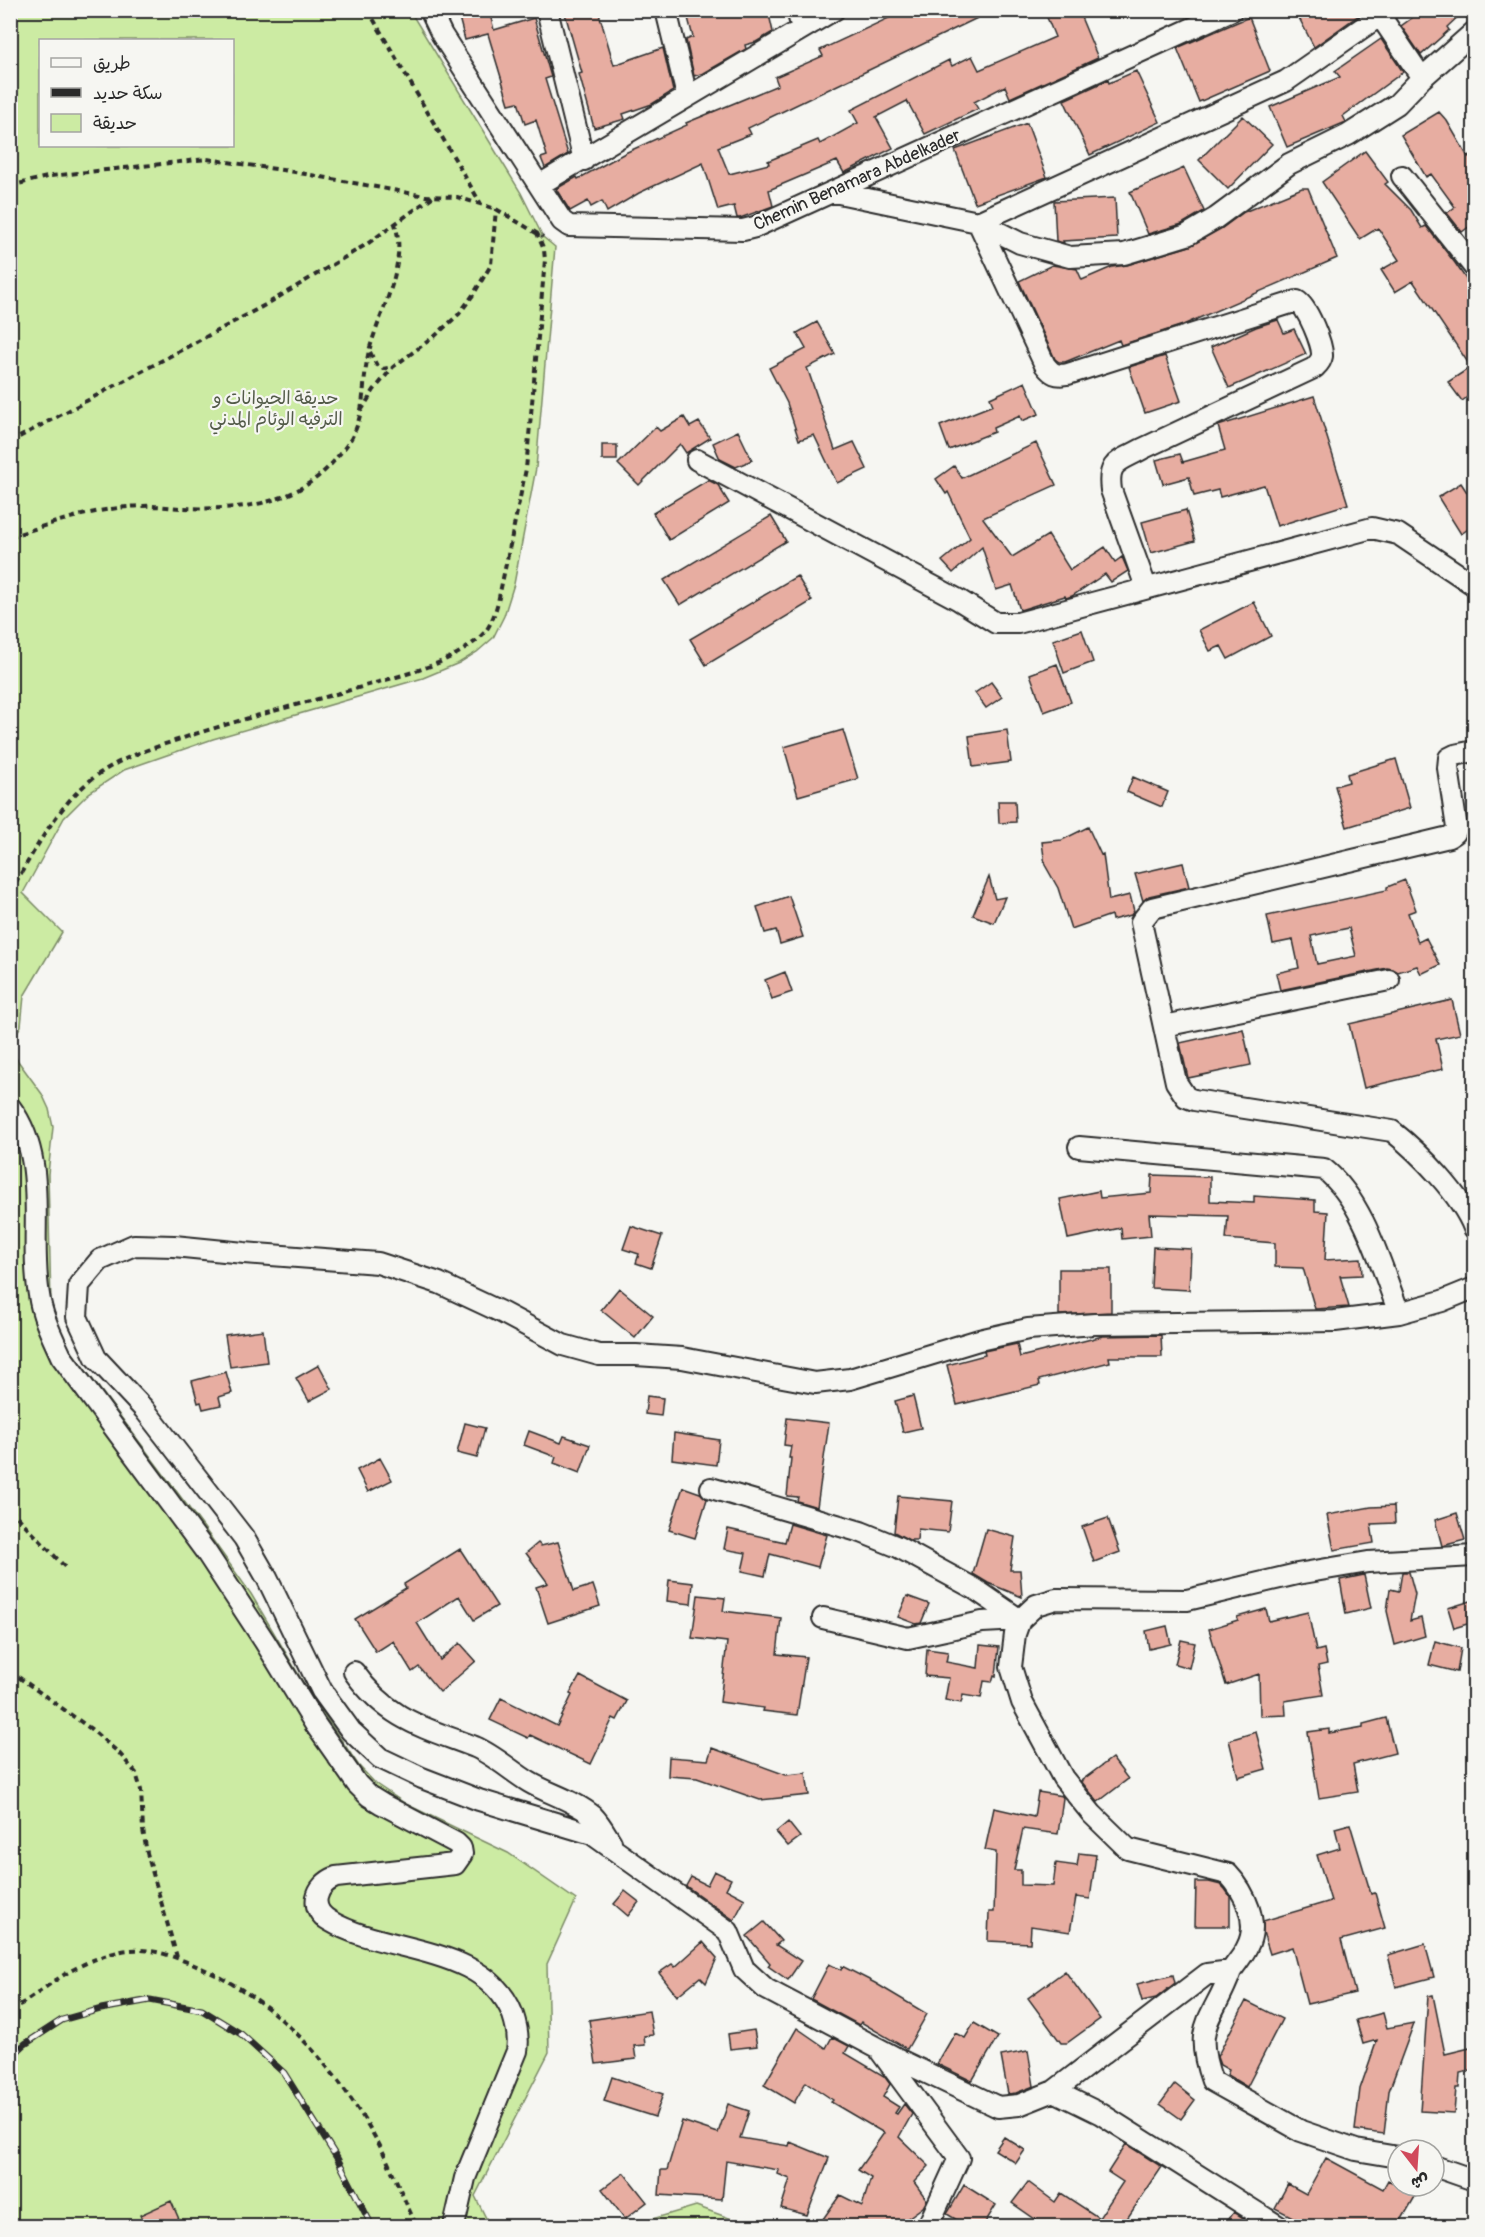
<svg xmlns="http://www.w3.org/2000/svg" width="1485" height="2237" viewBox="0 0 1485 2237" font-family="Pangolin,'Playpen Sans Arabic',sans-serif">
<rect width="100%" height="100%" fill="#f6f6f2"/>
<filter id="ink" filterUnits="userSpaceOnUse"><feTurbulence type="fractalNoise" baseFrequency=".0167" numOctaves="2"/><feDisplacementMap in="SourceGraphic" scale="12" xChannelSelector="R" yChannelSelector="G"/><feConvolveMatrix kernelMatrix="1 2 1 2 8 2 1 2 1" color-interpolation-filters="sRGB"/></filter>
<g filter="url(#ink)">
<!-- green -->
<path fill="#cceba3" stroke="#7c8b67" stroke-width="1.5" fill-rule="evenodd" d="M11,10L410,11L521,193L543,237L555,247L536,468L514,584L504,616L493,638L477,652L459,663L423,678L213,739L124,770L89,793L64,818L23,893L62,932L24,996L21,1026L11,1041ZM40,40H232V146H40Z
M10,1050L42,1094L49,1109L53,1127L48,1174L51,1305L66,1344L204,1528L251,1594L310,1694L359,1766L376,1784L406,1804L508,1853L576,1900L547,1964L549,2052L475,2196L490,2226H11Z
M696,2206L751,2226H629Z"/>
<!-- building -->
<path fill="#e7ada1" stroke="#2b2b2b" stroke-width="1.5" fill-rule="evenodd" d="M457,10H489L494,30L534,18L551,77L545,79L568,154L545,168L541,158L547,156L536,120L525,124L518,102L509,104L488,34L465,40Z
M564,10H598L614,65L663,48L673,91L652,104L623,114L625,119L594,128L579,74L582,73Z
M686,10H768L773,32L756,42L745,45L746,49L704,73L694,76L686,40L693,37Z
M899,10H994L748,128L751,134L718,147L729,174L769,164L768,161L818,140L820,144L858,123L851,110L949,60L952,66L972,56L979,70L1055,37L1044,10H1078L1098,58L1010,98L1005,86L974,102L978,109L925,134L907,101L876,117L893,148L844,173L837,161L769,190L773,206L740,218H737L734,206L718,210L703,163L639,193L607,212L602,201L591,207L588,201L570,211L556,189L577,177L578,179L625,153L687,125L686,123L778,85L775,77L823,56L820,50L891,17L890,15Z
M1295,10H1366L1314,47Z
M1423,10H1465L1447,27L1449,30L1421,55L1401,26Z
M1249,17L1270,71L1199,102L1177,48Z
M1381,39L1403,72L1343,116L1346,122L1287,147L1270,107L1340,77L1335,71Z
M1136,71L1160,122L1090,155L1064,100L1108,80L1109,83Z
M1439,112L1447,121L1468,157L1474,152V223L1462,232L1447,213L1455,207L1431,174L1426,177L1401,135Z
M1243,116L1272,144L1228,189L1199,160Z
M1027,123L1047,177L975,203L955,150Z
M1365,151L1388,182L1385,184L1411,210L1422,228L1426,226L1455,263L1474,291V392L1462,401L1448,382L1471,367L1413,281L1395,292L1381,270L1399,260L1378,228L1360,239L1322,182Z
M1184,168L1204,211L1182,224L1148,234L1130,192Z
M1302,188H1308L1337,258L1183,325L1121,345L1119,340L1065,362H1059L1055,359L1019,281L1052,265L1077,269L1082,280L1112,267L1127,265L1190,246L1222,228L1244,212Z
M1115,198L1117,238L1063,241L1064,243L1056,241L1054,201Z
M1278,320L1284,333L1294,329L1306,354L1229,388L1211,347L1256,327Z
M817,322L835,354L807,368L809,373L835,450L854,442L867,469L837,483L814,435L799,440L787,403L769,368L806,349L797,333Z
M1165,356L1181,401L1145,413L1129,367Z
M1025,382L1039,414L1022,421L1020,416L993,428L994,432L949,450L940,426L993,405L990,398Z
M1314,396L1348,504L1277,526L1264,485L1220,497L1218,490L1194,496L1189,477L1163,484L1156,460L1180,454L1183,462L1225,450L1218,426Z
M684,417L690,427L699,422L710,438L686,453L680,444L639,485L618,464L656,427L660,431Z
M738,431L752,460L736,467L720,459L713,443Z
M1036,443L1056,485L983,518L1012,557L1048,535L1070,570L1105,547L1115,562L1122,557L1128,571L1111,582L1105,574L1072,596L1066,598L1065,596L1020,610L1012,585L996,590L982,547L953,573L942,561L970,538L948,492L946,494L936,479L954,466L962,478Z
M602,445H617V460H602Z
M708,480L718,485L729,503L669,540L653,513Z
M1461,483L1474,503V525L1461,534L1438,497Z
M1186,510L1195,541L1151,553L1142,522Z
M771,516L786,541L680,605L664,580Z
M797,576L812,601L706,665L690,639Z
M1254,602L1271,636L1228,659L1221,646L1210,651L1199,630Z
M1082,630L1093,662L1064,673L1053,640Z
M1057,664L1071,702L1044,712L1030,674Z
M991,682L1002,697L986,708L975,693Z
M843,730L858,779L798,796L784,747Z
M1007,730L1011,762L973,767L969,736Z
M1396,759L1410,808L1347,827L1335,786L1349,782L1347,774Z
M1133,777L1168,792L1162,807L1127,792Z
M998,801H1015L1016,822L999,823Z
M1088,827L1101,855L1103,854L1109,900L1130,895L1134,911L1131,915L1112,920L1111,915L1071,929L1058,888L1045,865L1042,842L1062,840Z
M1183,863L1189,887L1149,896L1143,901L1135,874Z
M989,877L995,899L1005,897L994,923L973,915Z
M1405,880L1416,910L1408,913L1418,942L1426,938L1440,965L1421,974L1417,966L1398,972L1393,969L1387,968L1280,990L1276,973L1299,968L1293,940L1273,944L1267,916L1387,890V887ZM1349,928L1356,956L1317,964L1311,936Z
M789,896L803,937L780,944L776,930L765,933L757,907Z
M785,972L792,992L772,999L765,980Z
M1452,1000L1460,1034L1436,1039L1443,1069L1364,1088L1349,1024Z
M1243,1029L1251,1065L1188,1078L1180,1043Z
M1152,1175L1210,1177V1201L1254,1203V1196L1315,1200V1211L1328,1212L1325,1260L1361,1258L1362,1275L1340,1276L1349,1307L1315,1309L1303,1268L1275,1267V1243L1226,1239L1228,1216L1149,1214L1151,1236L1122,1239L1121,1228L1068,1239L1060,1199L1099,1191L1100,1198L1151,1193Z
M631,1226L662,1236L651,1268L636,1263L639,1254L623,1249Z
M1153,1247L1191,1249L1189,1290L1151,1288Z
M1059,1269H1111V1312L1059,1315Z
M619,1288L653,1316L635,1338L601,1310Z
M263,1330L267,1362L230,1367L225,1335Z
M1161,1335L1162,1357H1109L1110,1362L1039,1380L1040,1385L957,1405L947,1365L985,1355L984,1351L1017,1344L1020,1357L1103,1336Z
M319,1365L332,1389L309,1401L296,1378Z
M226,1372L232,1393L219,1397L221,1405L203,1409L201,1402L198,1403L192,1381Z
M647,1396L663,1398L661,1416L645,1414Z
M913,1396L921,1428L903,1432L895,1401Z
M787,1418L829,1423L817,1507L797,1501L798,1497L787,1496L791,1458H789L791,1446L784,1445Z
M465,1423L485,1428L477,1458L457,1453Z
M529,1431L561,1443L564,1436L590,1445L580,1473L554,1463L556,1457L524,1445Z
M674,1433L719,1440L716,1465L672,1459Z
M380,1458L392,1480L368,1492L357,1470Z
M683,1487L700,1493L707,1499L695,1538L669,1530Z
M898,1496L952,1501L948,1532L918,1529L917,1540H909L894,1532Z
M1394,1506L1395,1523L1371,1524L1374,1543L1334,1550L1327,1515L1371,1507Z
M1457,1513L1465,1540L1442,1546L1435,1520Z
M1108,1518L1120,1552L1094,1562L1082,1527Z
M790,1524L827,1535L818,1567L770,1554L765,1576L742,1571L746,1553L724,1549L728,1529L785,1542Z
M986,1529L1015,1537L1010,1570H1020L1022,1597L988,1583L973,1574Z
M558,1542L574,1591L593,1585L600,1606L548,1623L536,1587L548,1583L526,1553L538,1543L541,1546Z
M460,1549L497,1606L474,1620L459,1596L417,1623L440,1660L460,1643L476,1661L440,1692L419,1667L412,1672L393,1641L376,1652L355,1619L406,1588L404,1584Z
M1402,1572H1409L1415,1594L1410,1621L1421,1618L1425,1636L1395,1645L1387,1611L1390,1589L1399,1591Z
M1364,1575L1371,1608L1346,1614L1340,1580Z
M669,1580L693,1583L691,1604L667,1601Z
M698,1595L725,1598L723,1611L781,1618L777,1654L806,1657L797,1715L763,1711L764,1708L720,1702L727,1642L692,1638Z
M907,1596L929,1604L921,1623L916,1624L898,1617Z
M1474,1600V1622L1454,1628L1448,1608Z
M1266,1609L1269,1621L1308,1612L1316,1651L1324,1649L1327,1664L1318,1666L1323,1695L1285,1701L1286,1715L1260,1716L1259,1674L1226,1685L1209,1629L1238,1620L1237,1617Z
M1167,1626L1171,1644L1149,1649L1146,1631Z
M1181,1640L1195,1643L1189,1668L1175,1664Z
M1435,1641L1461,1648L1457,1672L1429,1665Z
M980,1645L999,1647L996,1676L994,1675L992,1682L984,1681L981,1698L963,1695L961,1703L945,1700L949,1678L925,1676L927,1649L948,1652L946,1662L978,1668Z
M580,1676L627,1701L617,1720L613,1718L591,1764L530,1735L528,1738L490,1720L501,1698L557,1726L572,1695L570,1694Z
M1386,1718L1395,1753L1353,1764L1358,1792L1319,1798L1308,1732L1329,1729V1733L1363,1727V1724Z
M1256,1732L1266,1769L1238,1777L1229,1740Z
M712,1748L786,1775L806,1773L809,1795L760,1800L697,1778L668,1776L669,1757L708,1760Z
M1112,1758L1128,1779L1098,1802L1081,1781Z
M1038,1792L1062,1796L1063,1798L1058,1834L1023,1829L1014,1870H1021V1885L1053,1886L1056,1863L1077,1866L1079,1853L1096,1855L1090,1899L1076,1897L1070,1932L1031,1926L1030,1943L988,1941L989,1912H994L996,1852L985,1850L994,1808L1034,1817Z
M788,1822L800,1837L788,1846L776,1832Z
M1350,1824L1371,1894L1375,1893L1385,1928L1341,1940L1355,1993L1307,2004L1292,1947L1270,1954L1263,1932V1921L1331,1901L1317,1855L1340,1848L1335,1828Z
M714,1871L731,1879L726,1889L745,1899L734,1920L686,1886L691,1877L707,1885Z
M1196,1882H1209L1221,1885L1225,1889L1230,1896V1926H1195Z
M625,1891L639,1902L628,1916L614,1904Z
M764,1922L781,1941L776,1945L801,1961L788,1980L768,1966L770,1963L747,1936Z
M703,1942L717,1958L706,1983L700,1977L677,1996L659,1973L672,1964L675,1967Z
M1425,1944L1434,1977L1396,1987L1388,1955Z
M829,1964L841,1970L842,1966L875,1983L927,2014L907,2049L861,2022L859,2025L811,1999Z
M1065,1971L1100,2019L1067,2043H1061L1028,1998Z
M1173,1975L1175,1983L1156,1998L1142,2001L1137,1984Z
M1433,1995L1445,2054L1474,2047V2070L1460,2073L1459,2088H1456L1454,2113L1420,2111L1428,1996Z
M1246,2001L1282,2019L1247,2087L1227,2075L1229,2070L1220,2065L1217,2057Z
M649,2011L653,2035L644,2036L645,2045L634,2046L636,2059L596,2064L589,2020Z
M1383,2013L1387,2028L1414,2023L1389,2091L1384,2134L1355,2130L1360,2089L1377,2040L1363,2044L1356,2020Z
M974,2023L998,2037L972,2081L937,2064L955,2033L965,2038Z
M797,2028L826,2048L832,2037L849,2046L845,2053L884,2076L890,2084L883,2097L899,2107L895,2113L897,2114L904,2104L912,2114L899,2137L929,2166L914,2182L927,2200L923,2207L901,2223L900,2226H818L840,2195L862,2206L871,2178L858,2170L884,2133L831,2102L833,2100L806,2082L794,2103L764,2085Z
M754,2030L757,2046L730,2049L728,2034Z
M1028,2051L1034,2086L1016,2093L1008,2094L1001,2056Z
M612,2077L663,2094L655,2117L604,2101Z
M1175,2084L1195,2100L1181,2119L1160,2104Z
M728,2104L749,2111L740,2138L789,2146L790,2142L829,2158L807,2215L781,2208L790,2179L778,2174L779,2170L726,2161L722,2199L659,2195L661,2170H667L682,2121L718,2133Z
M1004,2137L1025,2150L1016,2163L995,2150Z
M1126,2144L1162,2167L1122,2226H1045L1012,2203L1028,2182L1055,2202L1061,2193L1099,2218L1123,2182L1108,2172Z
M1326,2158L1383,2189L1388,2180L1416,2195L1398,2226H1310L1275,2208L1288,2184L1306,2194Z
M624,2173L647,2202L625,2219L602,2189Z
M964,2185L996,2205L983,2226H953L957,2220L947,2214Z
M171,2201L182,2226H145L140,2215Z
M1234,2212L1256,2226H1224Z"/>
<g fill="none" stroke-linecap="round" stroke-linejoin="round">
<!-- minor casing -->
<g stroke="#2b2b2b" stroke-width="24">
<path id="minor" d="M430,10L442,35L562,221L569,226L743,230L755,227L1232,10
M547,10L584,160
M666,10L687,96
M797,10L802,29
M1381,17L1422,78
M1402,176L1474,267
M539,185L834,10
M834,192L978,222L1286,81L1388,10
M978,222L1045,365C1052,374 1056,376 1068,374L1297,301C1307,306 1323,345 1322,356C1321,362 1318,364 1314,368L1142,449C1119,462 1107,461 1111,490L1146,587
M978,222L1020,243L1070,257L1124,254L1187,235L1216,218L1289,164L1348,135L1397,104L1422,78L1474,32
M697,460L959,600L996,623H1018L1372,528L1398,534L1474,585
M1474,751L1455,755L1449,758L1448,768L1457,828L1455,833L1449,837L1152,908L1141,922L1176,1082L1186,1097L1194,1100L1392,1131C1420,1153 1461,1195 1474,1228
M1164,1026L1389,980
M10,1107C51,1162 28,1233 39,1295C42,1317 52,1336 61,1356L206,1552L265,1642L315,1724L357,1784L369,1796L382,1804L456,1843L461,1848L462,1854L455,1864L336,1877C315,1885 308,1909 330,1921C385,1954 486,1944 513,2015C517,2027 519,2039 517,2051L465,2178L454,2226
M1079,1147L1324,1169C1364,1201 1381,1266 1399,1313
M711,1488L861,1532L898,1547L975,1589L1020,1620
M823,1618L908,1638L982,1622L1020,1620
M354,1672C388,1720 423,1727 475,1747C494,1755 511,1771 529,1782C549,1794 574,1800 593,1816C600,1823 606,1834 611,1842
M1231,1971C1236,1963 1243,1956 1247,1947C1260,1923 1245,1892 1228,1874L1128,1849L1092,1814L1063,1778L1022,1702L1011,1667L1015,1634L1020,1620L1036,1605L1056,1599L1187,1600L1297,1574L1368,1562L1474,1556
M881,2052L959,2158L928,2226
M1054,2091L1101,2114L1278,2226
M1398,2157L1356,2150L1301,2131L1212,2081C1191,2023 1214,2020 1231,1971L1207,1974L1054,2091L1019,2105L998,2107L904,2062L766,1989L744,1969L728,1931L592,1834L479,1800L422,1778L380,1758L351,1731L322,1691L267,1578L244,1538L144,1409L96,1358L77,1317L79,1285L100,1260L134,1245L174,1246L244,1253L378,1263L439,1283L501,1312L563,1345L599,1355H636L682,1358L815,1383L850,1379L979,1340L1028,1329L1095,1324L1335,1321L1399,1313L1442,1301L1474,1288
M1434,2166L1474,2180"/>
</g>
<!-- path -->
<path stroke="#2b2b2b" stroke-width="4" stroke-dasharray="6 4.5" stroke-linecap="butt" d="M368,10L481,204
M10,186L51,176L207,159L289,171L425,196L457,197L496,209L543,237
M370,352L376,364L383,369L392,367
M361,411L374,390L393,367L435,336L459,314L473,295L491,265L496,209
M10,442L267,304L367,244L435,195
M10,537C52,523 98,507 143,506C156,505 170,508 184,508C240,510 295,506 334,461C340,453 349,444 353,435C366,410 362,378 369,351C380,311 408,265 395,224
M10,892C36,849 58,802 100,773C128,754 161,746 192,735C252,716 312,701 372,684C409,673 455,663 483,634C491,626 495,613 498,602L526,469L545,260L544,250L537,233
M10,1509L66,1568
M10,1671L91,1729L119,1753L136,1773L141,1790L143,1830L147,1853L177,1957
M10,2010C27,2002 41,1990 56,1980C75,1967 99,1956 122,1951C150,1946 176,1957 201,1968C281,2003 340,2072 381,2148C394,2173 404,2201 417,2226"/>
<!-- minor -->
<use href="#minor" stroke="#f6f6f2" stroke-width="20"/>
<!-- rail casing -->
<g stroke="#2b2b2b" stroke-width="7">
<path id="rail" d="M10,2058L25,2044L62,2020L101,2009L150,2000L202,2010L241,2034L284,2073L337,2158L372,2226"/>
</g>
<!-- rail -->
<use href="#rail" stroke="#f6f6f2" stroke-width="4.5" stroke-dasharray="14" stroke-linecap="butt"/>
</g>
</g>
<g text-anchor="middle" dominant-baseline="central" stroke-width="4.5" stroke-linejoin="round" paint-order="stroke">
<!-- street labels -->
<g font-size="18" fill="#2b2b2b" stroke="#f6f6f2">
<text transform="translate(857 180) rotate(-24)">Chemin Benamara Abdelkader</text>
</g>
<!-- park labels -->
<g font-size="18" fill="#535b49" stroke="#f6f6f2">
<text x="276" y="398">حديقة الحيوانات و<tspan x="276" dy="21">الترفيه الوئام المدني</tspan></text>
</g>
</g>
<!-- margin -->
<rect width="1485" height="2237" fill="none" stroke="#f6f6f2" stroke-width="36"/>
<rect x="18" y="18" width="1449" height="2201" fill="none" stroke="#2b2b2b" stroke-width="2" filter="url(#ink)"/>
<!-- legend -->
<rect x="39" y="39" width="195" height="108" fill="#f6f6f2" stroke="#a5a5a2" stroke-width="1.5"/>
<rect x="51" y="58" width="30" height="9" fill="#f6f6f2" stroke="#a5a5a2" stroke-width="1.5"/>
<text x="93" y="69" font-size="18" fill="#2b2b2b">طريق</text>
<rect x="51" y="88" width="30" height="9" fill="#2b2b2b" stroke="#a5a5a2" stroke-width="1.5"/>
<text x="93" y="99" font-size="18" fill="#2b2b2b">سكة حديد</text>
<rect x="51" y="114" width="30" height="18" fill="#cceba3" stroke="#a5a5a2" stroke-width="1.5"/>
<text x="93" y="129" font-size="18" fill="#2b2b2b">حديقة</text>
<!-- north arrow -->
<g transform="translate(1416 2168) rotate(163)"><circle r="28" fill="#f6f6f2" stroke="#a5a5a2" stroke-width="1.5"/>
<path d="M0-4.5L10 22L0 15L-10 22Z" fill="#d1495b"/>
<text y="-9" font-size="16" font-weight="bold" text-anchor="middle" fill="#2b2b2b">ش</text>
</g>
</svg>
